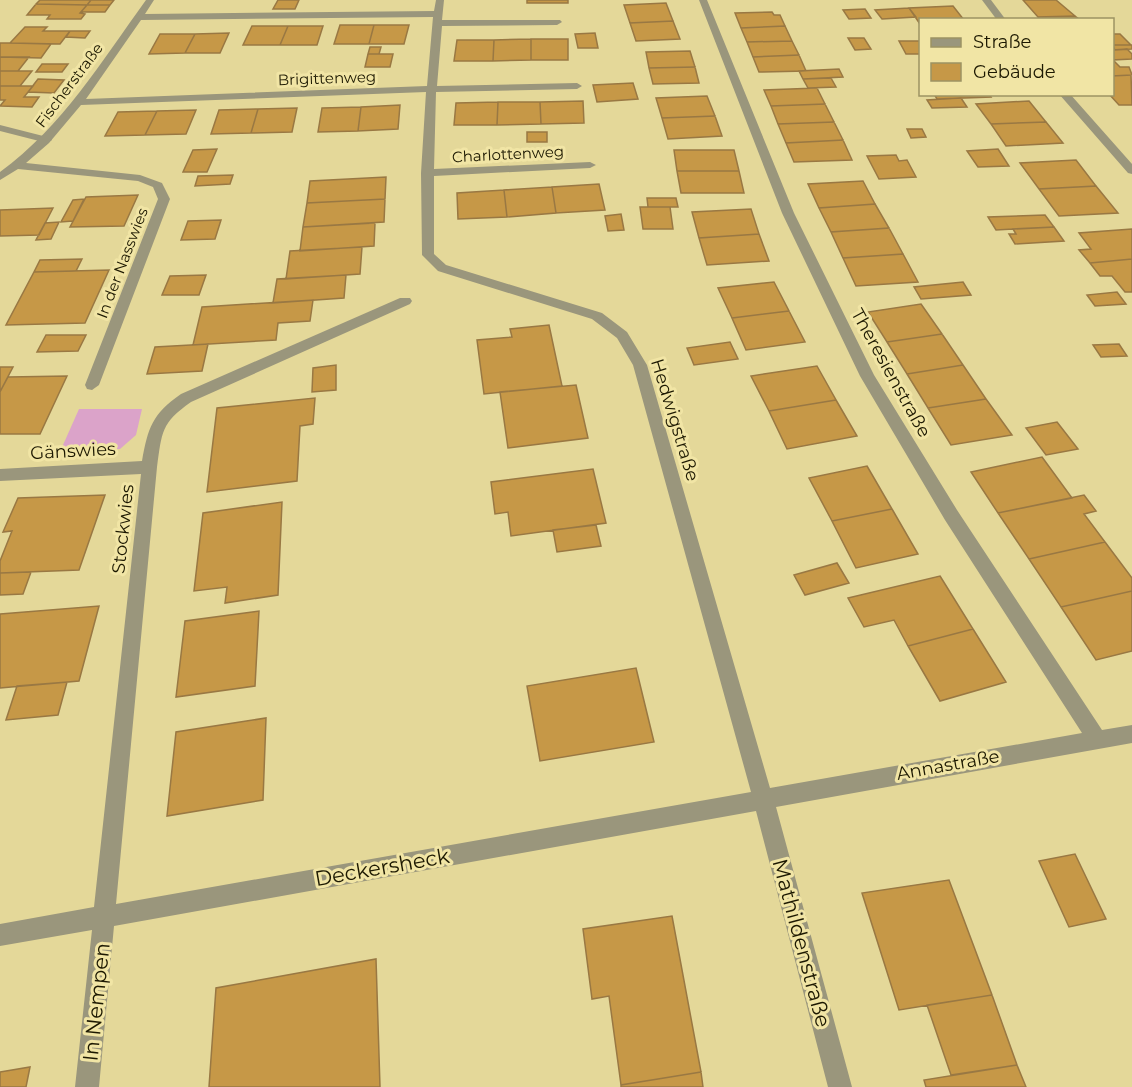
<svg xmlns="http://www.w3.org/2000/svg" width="1132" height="1087" viewBox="0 0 1132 1087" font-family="Montserrat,sans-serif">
<rect width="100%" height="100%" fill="#e4d899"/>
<!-- green -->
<path fill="#dba3c9" d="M79,409H142L136,435L120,449L59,454Z"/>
<!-- building -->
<path fill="#c69847" stroke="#997843" stroke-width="1.5" d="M40,0H91L87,5L36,4Z
M91,0H114L110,5H87Z
M278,0H299L295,9H273Z
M527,0H568V3H527Z
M1023,0H1056L1075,16L1038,17Z
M666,3L673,21L630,23L624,5Z
M36,4L87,5L80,13L85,14L81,19H47L50,15H27Z
M87,5H110L105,12H81Z
M953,6L964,20H920V24L909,8Z
M909,8L916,17L882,19L875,10Z
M865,9L871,18L849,19L843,10Z
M772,12L774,15H780L785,26L741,28L735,13Z
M1075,16L1080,20H1040L1038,17Z
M673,21L680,39L636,41L630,23Z
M340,25H374L369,44H334Z
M374,25H409L404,44H369Z
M252,26H288L280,45H243Z
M288,26H323L317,45H280Z
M785,26L792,41L747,42L741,28Z
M25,27H47L43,31H70L60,44L10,43Z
M70,31H90L85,38L66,37Z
M229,33L220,53H185L195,34Z
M595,33L598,48H578L575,34Z
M160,34H195L185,53L149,54Z
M1112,34H1120L1131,45H1112Z
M848,38H864L871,49L855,50Z
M531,39H568V60H531Z
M531,39V60L493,61L494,40Z
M457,40H494L493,61H454Z
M792,41L799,55L753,57L747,42Z
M899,41H920V54H906Z
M0,43H10L51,44L41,58L0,57Z
M1112,45H1132V49L1115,50Z
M370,47H381L379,54H368Z
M1127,49L1132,54V59L1113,60L1120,67H1129L1132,75L1112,76V50Z
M690,51L695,67L649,68L646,52Z
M368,54H393L390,67H365Z
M799,55L806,71L759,72L753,57Z
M0,57H29L18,71H0Z
M42,64H68L62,72H36Z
M695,67L699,83L653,84L649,68Z
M839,69L843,77L803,79L799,71Z
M0,71H32L20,86H0Z
M1131,75L1132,105H1119L1109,94H1112V76Z
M831,78L836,87L808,88L803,79Z
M38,79L64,80L54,93L28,92Z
M633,83L638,99L597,102L593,85Z
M0,86H33L24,97H39L32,107L0,106L5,100H0Z
M817,88L825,104L771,106L764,90Z
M934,94H989L991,97L937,99Z
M707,96L715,116L662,118L656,98Z
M961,98L967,107L932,108L927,100Z
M583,101L584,123L541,124L540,102Z
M1029,101L1046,122L991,124L976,104Z
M498,102H540L541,124L497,125Z
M498,102L497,125H454L456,103Z
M825,104L834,122L778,124L771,106Z
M400,105L398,129L358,131L361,107Z
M361,107L358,131L318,132L322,108Z
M297,108L292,132L251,133L258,109Z
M258,109L251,133L211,134L219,110Z
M196,110L186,134L145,135L157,111Z
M157,111L145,135L105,136L118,112Z
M715,116L722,136L668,139L662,118Z
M834,122L843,140L786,143L778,124Z
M1046,122L1063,143L1006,146L991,124Z
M907,129H922L926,137L911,138Z
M527,132H547V142H527Z
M843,140L852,160L794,162L786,143Z
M217,149L207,172H183L193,150Z
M998,149L1009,166L978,167L967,151Z
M674,150H734L739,171H677Z
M896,155L899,161L907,160L916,177L879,179L867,156Z
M1076,160L1096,186L1039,189L1020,163Z
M677,171H739L744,193H681Z
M233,175L230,184L195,186L198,176Z
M386,177L385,199L307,203L310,181Z
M863,181L875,204L819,208L808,184Z
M599,184L605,210L556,213L552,187Z
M1096,186L1118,213L1059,216L1039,189Z
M552,187L556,213L507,217L504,190Z
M504,190L507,217L458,219L457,193Z
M138,195L124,226L70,227L86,197Z
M647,198H676L678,207H648Z
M84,199L73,221L61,222L73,200Z
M385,199L384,222L303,227L307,203Z
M875,204L889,228L831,232L819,208Z
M640,207H670L673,229H643Z
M53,208L39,235L0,236V210Z
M751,209L759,234L699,238L692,212Z
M621,214L624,230L608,231L605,216Z
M1045,215L1054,227L996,230L988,217Z
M221,220L215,239L181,240L188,221Z
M59,222L51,239L36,240L45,223Z
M375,223L374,246L300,251L303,227Z
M1054,227L1064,241L1015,244L1009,234H1016L1013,229Z
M889,228L903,254L843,258L831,232Z
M1132,229V259L1090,263L1079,250L1091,249L1079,233Z
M759,234L769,261L707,265L699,238Z
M362,247L360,274L286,279L290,251Z
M903,254L918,282L856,286L843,258Z
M82,259L76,271L34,272L40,260Z
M1132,259V292H1125L1112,276H1100L1090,263Z
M109,270L85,323L6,325L34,272Z
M206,275L199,295H162L170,276Z
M346,275L344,298L273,303L277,279Z
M774,282L789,311L732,318L718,288Z
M963,282L971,295L921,299L914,287Z
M1117,292L1126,304L1095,306L1087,295Z
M313,300L310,321L278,323L276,340L193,345L202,307Z
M921,304L942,334L887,342L868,312Z
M789,311L805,342L746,350L732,318Z
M549,325L562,386L484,394L477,340L512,337L510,329Z
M942,334L963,365L907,374L887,342Z
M46,335H86L78,351L37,352Z
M730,342L738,359L694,365L687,348Z
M208,344L202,371L147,374L155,347Z
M1119,344L1127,356L1101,357L1093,345Z
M336,365V390L312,392L313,368Z
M963,365L986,399L928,408L907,374Z
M817,366L836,400L769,411L751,376Z
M0,367H13L0,392Z
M67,376L40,434H0V392L8,377Z
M576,385L588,438L508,448L500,392Z
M315,398L313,424L300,426L297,481L207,492L217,408Z
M986,399L1012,435L951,445L928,408Z
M836,400L857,436L787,449L769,411Z
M1057,422L1078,449L1046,455L1026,428Z
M1042,457L1072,498L998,513L971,472Z
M867,466L892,509L832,521L809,478Z
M593,469L606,523L511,536L508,512L495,514L491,482Z
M105,495L79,570L0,573V561L12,531L3,532L18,498Z
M1084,495L1096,511L1084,514L1105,542L1029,559L998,513Z
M282,502L278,595L225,603L227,587L194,591L203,513Z
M892,509L918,554L856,568L832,521Z
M596,525L601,546L557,552L553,530Z
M1105,542L1132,578V591L1061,607L1029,559Z
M837,563L849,583L805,595L794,575Z
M31,572L23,594L0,595V573Z
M940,576L973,629L908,646L894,620L864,627L848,598Z
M1132,591V651L1096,660L1061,607Z
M99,606L79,681L0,688V614Z
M259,611L255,686L176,697L185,621Z
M973,629L1006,682L940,701L908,646Z
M636,668L654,742L540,761L527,686Z
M67,682L58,715L6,720L17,686Z
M266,718L263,800L167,816L176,732Z
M1075,854L1106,919L1069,927L1039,861Z
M949,880L992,995L899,1010L862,893Z
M672,916L701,1072L621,1085L609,996L592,999L583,929Z
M376,959L380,1087H209L216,988Z
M992,995L1017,1065L951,1075L927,1005Z
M1017,1065L1026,1087H926L924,1080Z
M30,1067L26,1087H0V1072Z
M701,1072L703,1087H621V1085Z"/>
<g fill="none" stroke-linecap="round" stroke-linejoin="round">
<!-- service -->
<path fill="#9a967c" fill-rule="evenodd" d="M0,125L51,138L52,140L47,143L0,131Z"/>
<!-- minor -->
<path fill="#9a967c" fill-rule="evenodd" d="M146,0H154L145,14L434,11L436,0H444L442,20H560L562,22L557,25L442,26L437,86L577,83L582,86L577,89L436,92L434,169L590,162L596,165L590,168L434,176V254L446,265L602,313L627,332L647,365L770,788L1082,733L945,520L860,376L782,213L699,0H707L794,213L874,375L957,510L1102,730L1132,725V743L776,807L852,1087H828L756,811L114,926L99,1087H75L92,930L0,946V924L94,907L141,474L0,481V469L142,461C148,428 152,414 181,394L400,298H410L412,301L410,304L191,402C161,423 162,432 157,467L116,904L751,792L633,365L617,338L592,319L438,271L422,255L421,173L426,92L81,105L49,143L26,163L140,175L162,183L170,199L99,385L92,390L87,389L85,385L158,199L153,187L138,181L18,169L0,180V172C63,126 101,62 146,0ZM433,17L427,86L86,99L141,20Z
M982,0H991L1006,20H997Z
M1059,94H1070L1132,164V174L1128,173Z"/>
</g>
<g text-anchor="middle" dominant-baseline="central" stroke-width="6" stroke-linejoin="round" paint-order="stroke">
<!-- far-street labels -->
<g font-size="15" fill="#1c1801" stroke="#f1e5a5">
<text transform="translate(327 78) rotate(-2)">Brigittenweg</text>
<text transform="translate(69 85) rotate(-53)">Fischerstraße</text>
<text transform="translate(508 154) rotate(-3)">Charlottenweg</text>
<text transform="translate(122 263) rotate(-69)">In der Nasswies</text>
</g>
<!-- street labels -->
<g font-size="18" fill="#1c1801" stroke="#f1e5a5">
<text transform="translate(891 373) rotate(61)">Theresienstraße</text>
<text transform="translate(675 420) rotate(73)">Hedwigstraße</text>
<text transform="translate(73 451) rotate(-3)">Gänswies</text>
<text transform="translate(123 529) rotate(-84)">Stockwies</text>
<text transform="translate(948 765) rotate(-10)">Annastraße</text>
</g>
<!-- near-street labels -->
<g font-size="21" fill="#1c1801" stroke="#f1e5a5">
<text transform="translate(382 867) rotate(-10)">Deckersheck</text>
<text transform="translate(802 943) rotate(75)">Mathildenstraße</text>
<text transform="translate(96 1002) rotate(-84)">In Nempen</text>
</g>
</g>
<!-- legend -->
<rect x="919" y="18" width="195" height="78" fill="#f1e5a5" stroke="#9c9363" stroke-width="1.5"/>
<rect x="931" y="38" width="30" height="9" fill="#9a967c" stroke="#9c9363" stroke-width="1.5"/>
<text x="973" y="48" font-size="18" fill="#1c1801">Straße</text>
<rect x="931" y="63" width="30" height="18" fill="#c69847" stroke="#9c9363" stroke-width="1.5"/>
<text x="973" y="78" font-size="18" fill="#1c1801">Gebäude</text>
</svg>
